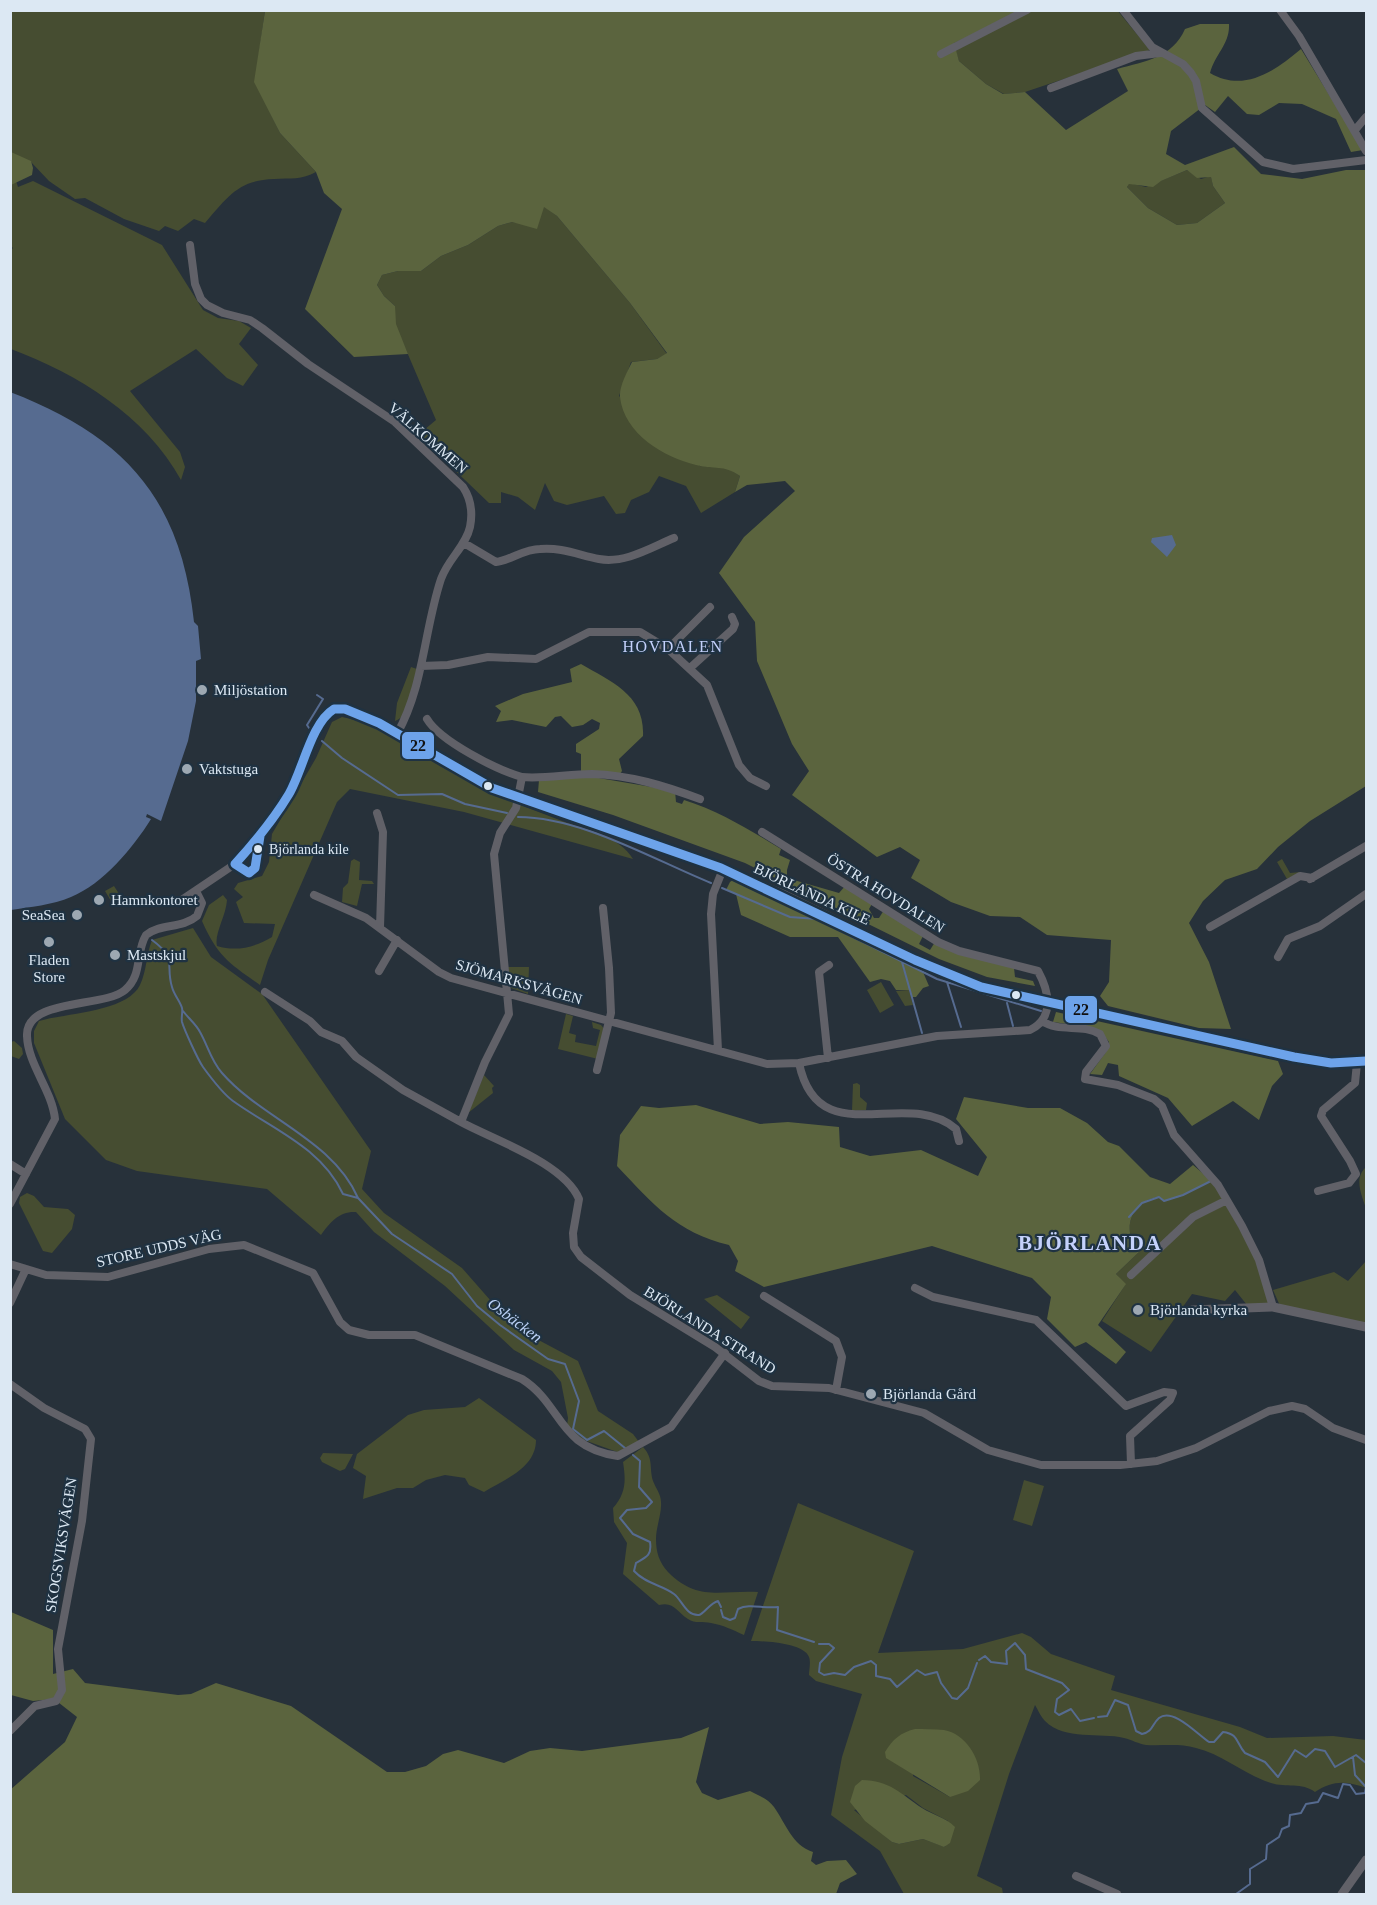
<svg xmlns="http://www.w3.org/2000/svg" width="1377" height="1905" viewBox="0 0 1377 1905" font-family="Georgia,serif">
<rect width="100%" height="100%" fill="#27313a"/>
<!-- green -->
<path fill="#464d31" fill-rule="evenodd" d="M265,10L255,82L280,133L316,172C302,180 290,178 274,179C238,180 227,198 205,223L194,219L178,231L165,226L159,231L124,219L85,198L75,199L49,181L31,162L11,170V11Z
M1117,10L1150,50L1025,92L1004,94L986,84L959,61L953,43L1024,11Z
M1187,170L1201,179L1211,176L1213,186L1225,203L1197,223L1177,225L1148,208L1127,187L1129,183L1146,187Z
M16,181L18,187L33,181L162,245L203,310L218,318L239,321L251,328L239,344L258,365L243,386L227,378L196,349L130,391L180,452L185,467L181,480C146,416 78,374 11,349L10,251L13,248L10,245V185Z
M544,206L557,216L630,303L667,354L657,359L631,362L619,396L700,466L727,467L740,476L735,492L701,513L686,486L659,476L649,492L631,500L625,513L616,514L604,496L567,505L554,501L545,483L535,510L518,497L501,492V503H489L418,435L436,420L395,324V306L384,296L377,285L382,275L398,271H421L441,256L468,245L498,226L512,222L527,224Z
M411,667L417,669C414,684 411,716 395,721L397,703Z
M342,717C381,724 410,749 444,768C481,789 521,806 562,821C585,830 620,836 633,859L464,812L350,789L337,802L268,960L260,985C229,963 218,957 202,921L209,905L223,895L227,900C226,916 214,934 217,946C237,952 255,947 272,937L275,924L244,923L236,902L243,897L234,889L238,883L262,876L269,862L272,834L316,758L332,722Z
M354,859L360,862L359,880L372,881L374,884H362L357,906L342,902L343,888L348,883L351,861Z
M1282,859L1290,873L1301,872L1287,879L1277,862Z
M114,886L123,900L114,906L105,891Z
M193,928L211,957L262,994L371,1151L362,1189L384,1213L462,1268L505,1317L531,1336L578,1361L598,1411L633,1434L639,1442L620,1453L584,1440L567,1426L568,1418L561,1382L552,1371L514,1350L445,1286L374,1232L356,1212C340,1211 330,1222 321,1235L267,1189L137,1171L106,1160L65,1119L34,1043V1031L39,1021C66,1013 127,1012 140,985C147,970 146,955 152,940Z
M508,967H529L528,994L511,988Z
M881,982L894,1005L880,1013L867,990Z
M909,990L913,1005L905,1006L896,991Z
M566,1014L573,1016L569,1033L576,1035L575,1042L596,1046L600,1030L593,1028L592,1022L601,1025L605,1030L598,1059L558,1049Z
M14,1041L22,1048L23,1054L19,1059L11,1056V1042Z
M484,1075L494,1086L492,1088L493,1093L468,1113Z
M857,1083L860,1085V1097L867,1103L866,1110L852,1111L853,1084Z
M1366,1167V1208C1361,1194 1354,1178 1366,1167Z
M1212,1181L1259,1263L1271,1303L1247,1305L1235,1290L1225,1301L1192,1294L1151,1352L1102,1321L1125,1285L1116,1274L1139,1252C1121,1231 1130,1202 1158,1197L1164,1201L1180,1197Z
M27,1193L34,1196L44,1207L68,1209L75,1215L72,1229L52,1253L43,1251L19,1203L20,1197Z
M1366,1261V1326L1281,1308L1273,1290L1334,1272L1348,1281Z
M717,1295L750,1317L741,1329L704,1299Z
M479,1398L536,1440C536,1468 505,1479 484,1492L469,1485L465,1478L445,1475L426,1480L413,1488H397L363,1499L366,1476L353,1468L357,1454L408,1415L424,1410L465,1407Z
M643,1447C654,1459 649,1468 653,1481C656,1489 661,1494 661,1502C662,1513 656,1527 656,1539C656,1552 659,1562 668,1572C698,1602 720,1590 758,1592L744,1635C733,1630 723,1625 711,1623C703,1621 695,1624 688,1619C677,1612 674,1601 659,1605L623,1574L627,1543L614,1522L613,1508C626,1493 626,1481 623,1462Z
M323,1453L353,1454L345,1469L340,1471L322,1462L320,1458Z
M1024,1480L1044,1486L1032,1526L1013,1520Z
M798,1503L914,1551L878,1653L963,1649L1022,1633L1031,1637L1051,1654L1115,1676L1111,1690L1240,1727L1267,1738L1333,1736L1366,1740V1788C1347,1781 1333,1780 1315,1792C1302,1782 1286,1788 1271,1783C1245,1775 1224,1755 1196,1748C1179,1743 1164,1746 1146,1745C1139,1744 1132,1740 1124,1738C1100,1732 1065,1741 1045,1721C1041,1717 1038,1710 1035,1705L1009,1774L977,1876L1002,1888L1003,1894H904L880,1851L831,1815L842,1757L862,1694L816,1681L809,1675C809,1670 811,1662 809,1657C804,1643 764,1641 751,1641ZM915,1729L946,1731L950,1797L913,1776ZM906,1795L923,1808L948,1821L945,1847L923,1839L899,1844L892,1842L854,1810Z"/>
<!-- forest -->
<path fill="#5b643e" fill-rule="evenodd" d="M265,11H1024L954,43L959,61L986,84L1003,94L1025,92L1066,130L1128,91L1117,69C1146,61 1172,58 1185,29L1200,24H1229C1230,44 1215,54 1210,73C1244,93 1275,71 1301,49L1363,150L1351,152L1336,119L1302,104L1279,103L1259,115L1247,114L1228,96L1215,112L1205,105L1171,131L1166,154L1185,165L1234,147L1261,174L1302,179L1346,170H1366V786L1310,821L1278,847L1257,869L1225,880L1203,901L1189,923L1209,962L1231,1029L1199,1028L1108,1006L1100,996L1109,982L1111,940L1047,935L1020,917L990,916L951,902L911,878L920,860L900,847L877,857L792,795L809,771L792,744L757,661L755,622L719,573L744,537L795,491L785,481L747,485L735,492L740,476C723,464 715,470 696,465C664,457 624,434 620,397C619,387 627,372 632,362L657,359L667,353L630,303L557,216L544,207L537,229L512,222L498,226L468,245L441,256L421,271H398L382,275L377,285L384,296L395,306L396,324L408,354L354,357L305,309L342,209L324,193L316,172L280,133L254,82ZM1187,170L1197,178L1211,177L1213,186L1225,203L1197,223L1177,225L1148,208L1127,187L1129,184L1153,187L1161,181Z
M11,152L31,161L33,168L32,175L11,185Z
M581,664C612,682 645,695 643,736L619,759L622,771L619,775L581,772V754L576,752V744L599,729L600,723L592,719L583,725L572,727L561,716L555,717L546,727L512,720L496,722L501,711L495,706L523,694L572,682L570,669Z
M587,776L675,791L676,802L682,804L684,800C720,811 749,830 781,849L779,855L790,860L787,870V878L839,893L846,885L873,902L869,909L874,918H879L884,910L923,936L919,944L930,950L935,942L1014,968L1015,977L1033,981L1035,986L987,977L939,959L745,863L613,815L538,792L539,780Z
M734,879L852,932L923,972L929,986L923,988L916,997H912L910,990H896L890,981L881,979L870,982L838,937H790L741,915L736,894L726,890L730,882Z
M1056,1012L1278,1061L1283,1074L1272,1086L1259,1120L1233,1101L1192,1126L1168,1098L1119,1076L1118,1065L1108,1063L1102,1075L1090,1074L1106,1052L1109,1042C1097,1024 1072,1025 1053,1022Z
M964,1097L1028,1108H1060L1087,1123L1108,1142L1119,1146L1150,1177L1170,1184L1193,1165L1212,1181L1180,1197L1164,1201L1158,1197C1130,1202 1121,1231 1139,1252L1116,1274L1126,1284L1098,1325L1126,1352L1116,1364L1086,1342L1075,1347L1047,1319L1051,1297L1032,1278L932,1246L764,1287L735,1271L738,1261L729,1245C676,1232 654,1205 617,1166L620,1135L641,1106L659,1108L696,1105L760,1124L788,1122L839,1127L840,1147L870,1156L921,1150L978,1176L987,1157L956,1119Z
M11,1612L53,1630V1674L73,1669L85,1683L178,1695L191,1694L216,1683L291,1706L387,1772H405L426,1766L443,1754L458,1750L504,1763L530,1751L550,1748L582,1751L681,1738L709,1727L696,1782L702,1793L718,1800L750,1791C758,1795 768,1799 774,1807C786,1824 792,1845 813,1852L811,1861L816,1865L827,1861L846,1860L857,1874L840,1883L836,1894H11L10,1790L65,1742L77,1717L54,1699L33,1701L11,1695Z
M915,1729C924,1729 934,1729 944,1730C966,1734 981,1759 980,1780L968,1791L950,1797L886,1758L885,1752C893,1739 900,1733 915,1729Z
M862,1780C889,1780 901,1794 922,1808C933,1815 945,1817 955,1827L950,1843L944,1847L923,1839L899,1844L892,1842L865,1821L850,1802L855,1786Z"/>
<!-- water -->
<path fill="#566b90" d="M10,392C125,436 181,499 194,622L198,626L201,659L196,661V701L188,741L161,821L147,814L146,817L151,819C133,848 103,884 71,897C53,905 29,907 11,910Z
M1172,535L1176,545L1167,557L1151,542L1152,538Z"/>
<g fill="none" stroke-linecap="round" stroke-linejoin="round">
<!-- stream -->
<path stroke="#566b90" stroke-width="2" d="M309,728L307,725L323,699L317,695
M322,741L342,758L398,795L442,794L465,804L507,813
M518,817C581,817 652,859 711,883
M722,888L790,917L817,919L937,979L1041,1011
M152,940C178,959 165,964 172,987C174,995 180,1001 182,1008C183,1012 181,1017 182,1022C184,1029 198,1060 203,1067C211,1078 222,1093 233,1101C272,1129 321,1147 343,1194L358,1198L392,1234L452,1274L477,1306L500,1325L548,1359L565,1364L579,1401L573,1429L587,1440L604,1431L625,1448
M902,962L922,1033
M947,982L961,1027
M1007,1003L1013,1026
M183,1011C189,1019 196,1024 200,1032C208,1046 211,1061 222,1073C262,1119 332,1139 358,1198
M1129,1217L1142,1203L1159,1197L1164,1201L1183,1195L1211,1181
M633,1455L640,1461L639,1487L652,1502L646,1508L627,1510L620,1518L633,1534L650,1542C652,1555 647,1557 636,1563L634,1571C646,1584 662,1585 674,1594C682,1600 686,1616 699,1615C704,1614 710,1603 718,1601L721,1607
M721,1610L723,1617L730,1620L735,1618L738,1609C750,1603 763,1609 778,1607L777,1630L814,1642
M819,1644H829L834,1648L820,1663L819,1672L824,1675L834,1673L845,1675L854,1667L871,1661L876,1665V1676L890,1679L897,1687L917,1670L925,1675L937,1672L941,1683L952,1698L957,1699L968,1688L977,1663
M979,1660L985,1656L991,1662L1007,1664L1006,1651L1015,1643L1025,1655L1026,1669L1062,1683L1069,1690L1057,1699L1055,1712L1059,1715L1071,1709L1080,1721L1094,1718
M1098,1717L1107,1716L1115,1700L1128,1705L1136,1731L1142,1734C1153,1732 1152,1724 1159,1718C1173,1707 1198,1735 1209,1742H1214L1223,1732C1239,1734 1236,1743 1245,1753L1265,1762L1278,1777L1295,1750L1306,1757L1315,1749L1325,1751L1335,1767L1356,1755L1366,1763
M1236,1894L1250,1884V1869L1266,1859L1267,1845L1279,1837L1282,1829L1289,1826L1290,1815L1301,1813L1306,1804L1318,1802L1323,1793L1338,1798L1343,1784L1350,1785L1356,1794L1365,1793L1366,1787L1355,1775L1353,1757"/>
<!-- minor -->
<path stroke="#616168" stroke-width="8" d="M1123,10L1152,47L1183,64L1191,73L1196,81L1202,108L1263,162L1293,169L1366,160
M1280,10L1299,36L1366,151
M941,54L1027,10
M1051,88L1136,56L1160,53
M1355,130L1366,117
M190,245L195,284L201,299L207,305L223,313L250,320L262,328L308,364L395,422L463,487C471,499 473,512 470,527C466,546 448,559 441,579C424,630 424,686 397,734
M464,543L496,562C511,560 524,549 540,549C561,547 579,555 599,559C625,564 652,547 674,538
M668,649L710,607
M421,666L448,665L488,657L536,659L589,632H640L668,649L707,685L739,765L750,778L766,786
M690,668L733,629L735,624L732,617
M427,719C440,741 497,770 522,777L516,808L500,833L494,854L509,1014L485,1062L461,1122C494,1140 564,1163 579,1199L573,1233L574,1247L581,1257L630,1295L715,1347L759,1381L772,1386L829,1388L924,1413L988,1450L1041,1465H1120L1157,1461L1196,1448L1269,1411L1292,1406L1305,1409L1333,1428L1366,1440
M522,777C545,779 568,774 592,774C630,775 665,786 700,799
M377,813L383,832L380,927
M1310,879L1366,846
M314,895L366,918L439,972L451,978L767,1064L799,1063L937,1036L1030,1030C1055,1018 1049,991 1038,971L959,951L938,942L762,832
M180,901L235,864L260,836L302,769L324,717L335,709L345,708L374,721L459,772L503,792L723,869L786,895L939,970L981,987L1294,1057L1331,1063L1366,1061
M1210,927L1300,876L1312,878
M1278,957L1288,939L1320,926L1366,894
M379,971L397,940
M265,992L310,1021L321,1032L342,1041L356,1057L403,1090L461,1122
M1042,1021C1059,1033 1082,1023 1100,1034L1106,1046L1086,1072L1085,1079L1118,1085L1154,1099L1162,1106L1174,1135L1218,1185L1242,1226L1259,1260L1273,1307
M718,1050L711,914L713,894L723,869
M828,1058L819,972L829,965
M799,1063C818,1155 906,1086 956,1129L959,1141
M597,1070L611,1013L609,968L603,908
M10,1164L26,1174
M1318,1191L1349,1183L1356,1174L1350,1161L1321,1116L1323,1110L1355,1083L1357,1063
M10,1204L55,1119C52,1090 28,1065 27,1036C25,998 104,1008 125,990C143,975 135,953 146,935C161,923 182,929 197,916L202,903L196,891
M10,1264L46,1275L108,1277L209,1249L244,1245L313,1273L340,1322L349,1330L369,1335H415L522,1379C563,1405 557,1447 618,1456L671,1427L725,1353
M1131,1275L1193,1217L1225,1201
M915,1288L933,1297L1036,1320L1126,1406L1164,1392L1173,1393L1170,1400L1130,1436L1131,1464
M764,1296L836,1341L842,1357L836,1390
M10,1303L25,1271
M10,1384L44,1408L85,1429L91,1439L82,1521L58,1649L62,1690L56,1701L35,1706L10,1731
M1076,1876L1117,1894"/>
<!-- tertiary -->
<path stroke="#616168" stroke-width="9" d="M1192,1310L1273,1307L1366,1327
M1342,1894L1366,1860"/>
<!-- bus-1 casing -->
<g stroke="#1f3242" stroke-width="14">
<path id="bus-1" d="M260,836L255,868L249,873L235,864C255,842 274,819 289,794C303,770 311,723 334,709H345L379,723L492,788L721,868L915,960L981,987L1294,1057L1331,1063L1366,1061"/>
</g>
<!-- bus-1 -->
<use href="#bus-1" stroke="#6da3ea" stroke-width="9"/>
</g>
<!-- markers -->
<g fill="#9da8b2" stroke="#1f3242" stroke-width="2">
<circle cx="202" cy="690" r="6"/>
<circle cx="187" cy="769" r="6"/>
<circle cx="99" cy="900" r="6"/>
<circle cx="77" cy="915" r="6"/>
<circle cx="49" cy="942" r="6"/>
<circle cx="115" cy="955" r="6"/>
<circle cx="1138" cy="1310" r="6"/>
<circle cx="871" cy="1394" r="6"/>
</g>
<g fill="#dce8f3" stroke="#1f3242" stroke-width="2">
<circle cx="488" cy="786" r="5"/>
<circle cx="258" cy="849" r="5"/>
<circle cx="1016" cy="995" r="5"/>
</g>
<g text-anchor="middle" dominant-baseline="central" stroke-width="4.5" stroke-linejoin="round" paint-order="stroke">
<!-- bus labels -->
<g font-size="14" fill="#dce8f3" stroke="#1f3242" text-anchor="start">
<text x="269" y="849">Björlanda kile</text>
</g>
<!-- street labels -->
<g font-size="15" fill="#dce8f3" stroke="#1f3242">
<text transform="translate(428 438) rotate(41)">VÄLKOMMEN</text>
<text transform="translate(886 893) rotate(32)">ÖSTRA HOVDALEN</text>
<text transform="translate(812 894) rotate(25)">BJÖRLANDA KILE</text>
<text transform="translate(519 982) rotate(16)">SJÖMARKSVÄGEN</text>
<text transform="translate(159 1248) rotate(-13)">STORE UDDS VÄG</text>
<text transform="translate(710 1330) rotate(32)">BJÖRLANDA STRAND</text>
<text transform="translate(61 1545) rotate(-81)">SKOGSVIKSVÄGEN</text>
</g>
<!-- poi labels -->
<g font-size="15" fill="#dce8f3" stroke="#1f3242" text-anchor="start">
<text x="214" y="690">Miljöstation</text>
<text x="199" y="769">Vaktstuga</text>
<text x="111" y="900">Hamnkontoret</text>
<text x="65" y="915" text-anchor="end">SeaSea</text>
<text x="127" y="955">Mastskjul</text>
<text x="49" y="960" text-anchor="middle">Fladen<tspan x="49" dy="17">Store</tspan></text>
<text x="1150" y="1310">Björlanda kyrka</text>
<text x="883" y="1394">Björlanda Gård</text>
</g>
<!-- neighbourhood labels -->
<g font-size="16" letter-spacing="1.5" fill="#c4d1fb" stroke="#1f3242">
<text x="673" y="646">HOVDALEN</text>
</g>
<!-- water labels -->
<g font-size="16" font-style="italic" fill="#bbd1f6" stroke="#1f3242">
<text transform="translate(515 1320) rotate(37)">Osbäcken</text>
</g>
<!-- district labels -->
<g font-size="21" font-weight="bold" letter-spacing="1.5" fill="#c4d1fb" stroke="#1f3242">
<text x="1090" y="1243">BJÖRLANDA</text>
</g>
</g>
<g stroke="#1f3242" stroke-width="2">
<rect x="401" y="731" width="34" height="29" rx="6" fill="#6da3ea"/>
<rect x="1064" y="995" width="34" height="29" rx="6" fill="#6da3ea"/>
</g>
<g font-size="16" text-anchor="middle" font-weight="bold" fill="#111">
<text x="418" y="751">22</text>
<text x="1081" y="1015">22</text>
</g>
<!-- border -->
<rect width="1377" height="1905" fill="none" stroke="#dce8f3" stroke-width="24"/>
</svg>
